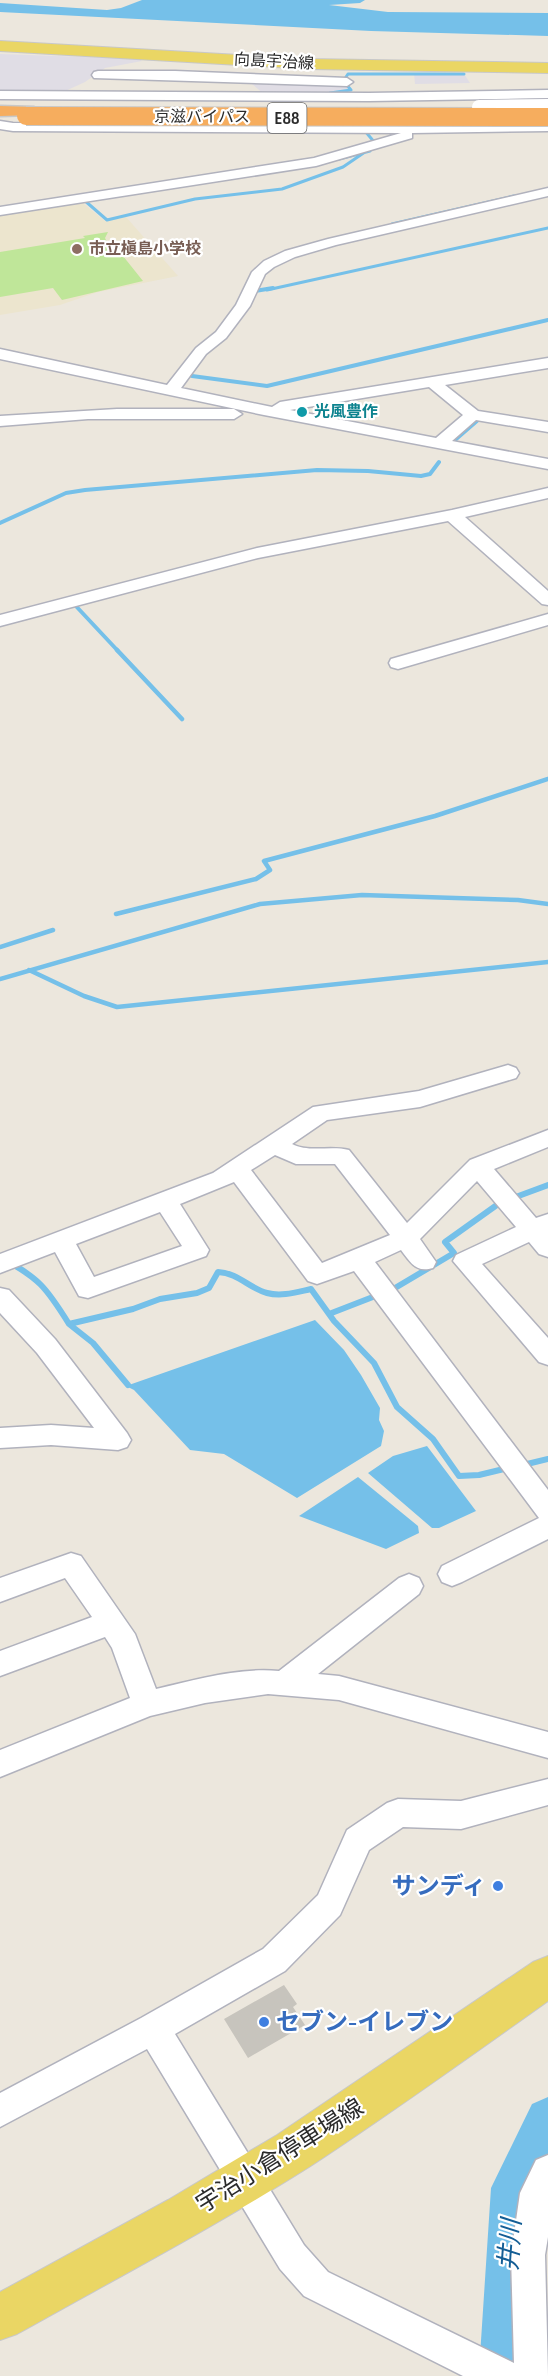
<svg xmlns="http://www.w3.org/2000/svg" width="548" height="2376" viewBox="0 0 548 2376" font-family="'Sofia Sans Condensed','Noto Sans JP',sans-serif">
<rect width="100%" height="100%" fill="#ece7dd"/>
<!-- industrial -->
<path fill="#e0dde5" d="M0,54L139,59L142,61L105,68L85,82L61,93H0Z
M414,73L464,74L470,83L415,84Z
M246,79L345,83L351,90L330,93L264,94Z"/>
<!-- education -->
<path fill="#ece5ce" d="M80,201L105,221L126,217L178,276L98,292L60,305L0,315V214Z"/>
<!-- pitch -->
<path fill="#bfe699" d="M108,232L105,238L107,242L111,241L143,281L62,300L53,288L0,297V252L85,238L83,236Z"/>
<!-- water -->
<path fill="#75c0e9" d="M142,0H365L360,3L329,5L388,12L548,13V36L371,31L0,12V3L107,10L121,8Z
M315,1320L344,1350L361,1375L380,1408L379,1420L384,1431L381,1446L297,1498L224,1454L190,1450L134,1390L126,1386Z
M427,1446L476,1511L439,1528H432L368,1473L393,1456Z
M358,1477L418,1526L419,1533L386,1549L299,1516Z"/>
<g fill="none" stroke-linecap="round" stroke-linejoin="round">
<!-- stream-far3 -->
<path stroke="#75c0e9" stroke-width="3" d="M344,80L348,74H464
M331,97L330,93L351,90L345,83
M365,131L375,143
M339,159L370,151
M84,200L107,220L195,199L282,189L343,167L365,152
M392,224L514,196
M267,290L548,228"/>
<!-- stream-far2 -->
<path stroke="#75c0e9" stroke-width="4" d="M255,291L273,288
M192,376L267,386L548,320
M455,440L478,420
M0,523L66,493L85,490L317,470L368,471L421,476L430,474L439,462
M74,604L118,651"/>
<!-- stream-far1 -->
<path stroke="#75c0e9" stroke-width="4.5" d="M117,650L182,719
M116,914L256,879L270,870L264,861L435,816L548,779
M0,947L53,930
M29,970L84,996L117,1007L548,962
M0,979L260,904L362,895L518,900L548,904"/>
<!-- stream -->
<path stroke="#75c0e9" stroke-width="6" d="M513,1198L548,1185
M0,1257C39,1278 46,1287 69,1324L133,1309L160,1299L197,1293L209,1288L218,1272C238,1273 249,1288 267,1293C282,1297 297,1292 311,1289L334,1321L374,1363L397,1407L433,1439L459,1476L479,1475L508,1468
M390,1291L454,1253L445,1242L501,1202
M329,1314L378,1295
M69,1324L93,1343L128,1385
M523,1465L548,1459"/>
<!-- river -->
<path fill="#75c0e9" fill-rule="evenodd" d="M548,2097V2170L538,2190L529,2360L522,2376H471L480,2356L491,2188L532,2104Z"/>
</g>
<!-- building -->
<path fill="#c7c4bd" d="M284,1985L297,2004L293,2007L305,2025L248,2058L224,2019Z"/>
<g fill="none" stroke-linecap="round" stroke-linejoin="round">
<!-- minor casing -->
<g stroke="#b1b2bd" stroke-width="3">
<path id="minor" d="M98,71H175L347,78L353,82L347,86L94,78L92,75L94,72Z
M548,90V98L369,101L0,99V91L369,93Z
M0,121L13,123L495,125L548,123V131L412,133V138L316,166L0,215V207L314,158L401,133L13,131L0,129Z
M548,188V196L336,245L295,257L274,267L265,274L250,306L226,338L206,354L181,388L272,407L280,402L548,358V368L445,385L478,411L548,422V432L476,420L452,441L548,459V469L264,415L0,359V349L167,385L196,348L216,332L236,305L252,272L264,261L285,251L328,239ZM429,387L463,415L436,438L290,410Z
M117,409H234L242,414L234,419H88L0,426V416Z
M548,488V498L465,517L548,591V605L542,604L448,521L258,558L0,626V615L257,548L452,510Z
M548,614V625L398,669L391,667L389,663L391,659Z
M508,1065L516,1068L519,1073L516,1078L420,1107L327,1120L292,1144C309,1153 331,1145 349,1150L407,1223L470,1160L548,1130V1147L494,1169L536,1218L548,1214V1257L539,1254L529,1242L482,1264L548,1338V1365L539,1362L453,1261L456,1255L516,1227L477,1181L420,1239L436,1262L433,1268C416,1273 411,1263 401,1250L375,1262L548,1490V1539L462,1582L452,1586L442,1582L438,1574L442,1566L539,1518L354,1271L317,1284L308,1281L234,1182L180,1204L209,1250L206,1256L88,1298L79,1296L55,1252L0,1273V1254L213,1173L313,1107L419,1091ZM275,1155L296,1164H335L390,1235L322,1263L251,1170ZM160,1212L182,1246L94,1277L76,1244Z
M0,1288L9,1290L55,1339L127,1433L131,1440L127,1447L118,1450L51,1445L0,1448V1428L51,1425L94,1428L37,1353L0,1313Z
M71,1553L81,1556L135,1634L156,1689C195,1680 239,1667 279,1671L399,1578L409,1574L419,1578L423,1586L419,1594L318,1674L339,1676L548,1732V1758L339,1700L268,1694L205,1703L150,1716L0,1777V1750L130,1698L112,1648L105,1637L0,1676V1651L92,1617L65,1578L0,1602V1578Z
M548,1779V1805L461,1829L403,1827L369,1850L340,1915L285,1971L175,2034L304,2245L328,2272L514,2363L511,2255L520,2193L536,2160L548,2155V2237L545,2255L548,2376H463L304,2296L280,2269L147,2049L0,2127V2093L141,2018L263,1949L318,1895L347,1830L387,1803L398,1799L461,1801Z"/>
</g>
<!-- major casing -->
<g stroke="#c8c8c8" stroke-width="2">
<path id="major" d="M0,41L308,59L548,63V73L308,69L0,51Z
M548,1956V2001C469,2057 390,2114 309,2167C214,2227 115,2279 17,2334L0,2340V2292L168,2200L277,2135L533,1962Z"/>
</g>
<!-- highway casing -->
<g stroke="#c8c8c8" stroke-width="3">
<path id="highway" d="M0,106L34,107L37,111L34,115L0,116Z"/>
</g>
<!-- minor -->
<use href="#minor" fill="#fff" fill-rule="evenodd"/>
<!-- major -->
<use href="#major" fill="#ead664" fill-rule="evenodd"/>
<!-- highway -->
<use href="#highway" fill="#f6ad5e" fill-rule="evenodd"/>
<!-- minor-bridge casing -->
<g stroke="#b1b2bd" stroke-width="15" stroke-linecap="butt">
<path id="minor-bridge" d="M479,107L548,106"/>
</g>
<!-- highway-bridge casing -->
<g stroke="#c8c8c8" stroke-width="20" stroke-linecap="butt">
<path id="highway-bridge" d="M26,116L548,117"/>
</g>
<!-- minor-bridge -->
<use href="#minor-bridge" stroke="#fff" stroke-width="14"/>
<!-- highway-bridge -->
<use href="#highway-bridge" stroke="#f6ad5e" stroke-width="18"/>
</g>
<!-- markers -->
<circle fill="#8d6e63" stroke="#fff" stroke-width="2" cx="77" cy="249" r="6"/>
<circle fill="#0f9aa8" stroke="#fff" stroke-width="2" cx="302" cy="412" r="6"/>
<g fill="#3f7fe0" stroke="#fff" stroke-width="2">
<circle cx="498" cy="1886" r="6"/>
<circle cx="264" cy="2022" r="6"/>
</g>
<g text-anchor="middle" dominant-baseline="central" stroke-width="4.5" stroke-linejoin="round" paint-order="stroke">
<!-- far-street labels -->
<g font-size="16" fill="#2b2b2b" stroke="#fff">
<text transform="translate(274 62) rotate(3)">向島宇治線</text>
<text x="202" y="117">京滋バイパス</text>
</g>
<!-- far-education labels -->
<g font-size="16" font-weight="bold" fill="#785e54" stroke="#fff" text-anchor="start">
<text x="89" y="249">市立槇島小学校</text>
</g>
<!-- far-culture labels -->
<g font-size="16" font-weight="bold" fill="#0d838f" stroke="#fff" text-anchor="start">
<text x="314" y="412">光風豊作</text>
</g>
<!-- shield labels -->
<rect fill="#fff" stroke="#6b6b6b" stroke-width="1.5" x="267.5" y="103" width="39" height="30" rx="4.5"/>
<g font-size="18" font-weight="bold" fill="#2b2b2b">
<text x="287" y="118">E88</text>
</g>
<!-- near-shop labels -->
<g font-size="24" font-weight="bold" fill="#366cbe" stroke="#fff" text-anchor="end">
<text x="486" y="1886">サンディ</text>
<text x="276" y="2022" text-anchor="start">セブン-イレブン</text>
</g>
<!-- near-street labels -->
<g font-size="24" fill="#2b2b2b" stroke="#fff">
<text transform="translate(280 2156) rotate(-32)">宇治小倉停車場線</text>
</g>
<!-- near-water labels -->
<g font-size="26" font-style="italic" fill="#145e95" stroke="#fff">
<text transform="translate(511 2245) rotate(-86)">井川</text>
</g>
</g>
</svg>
